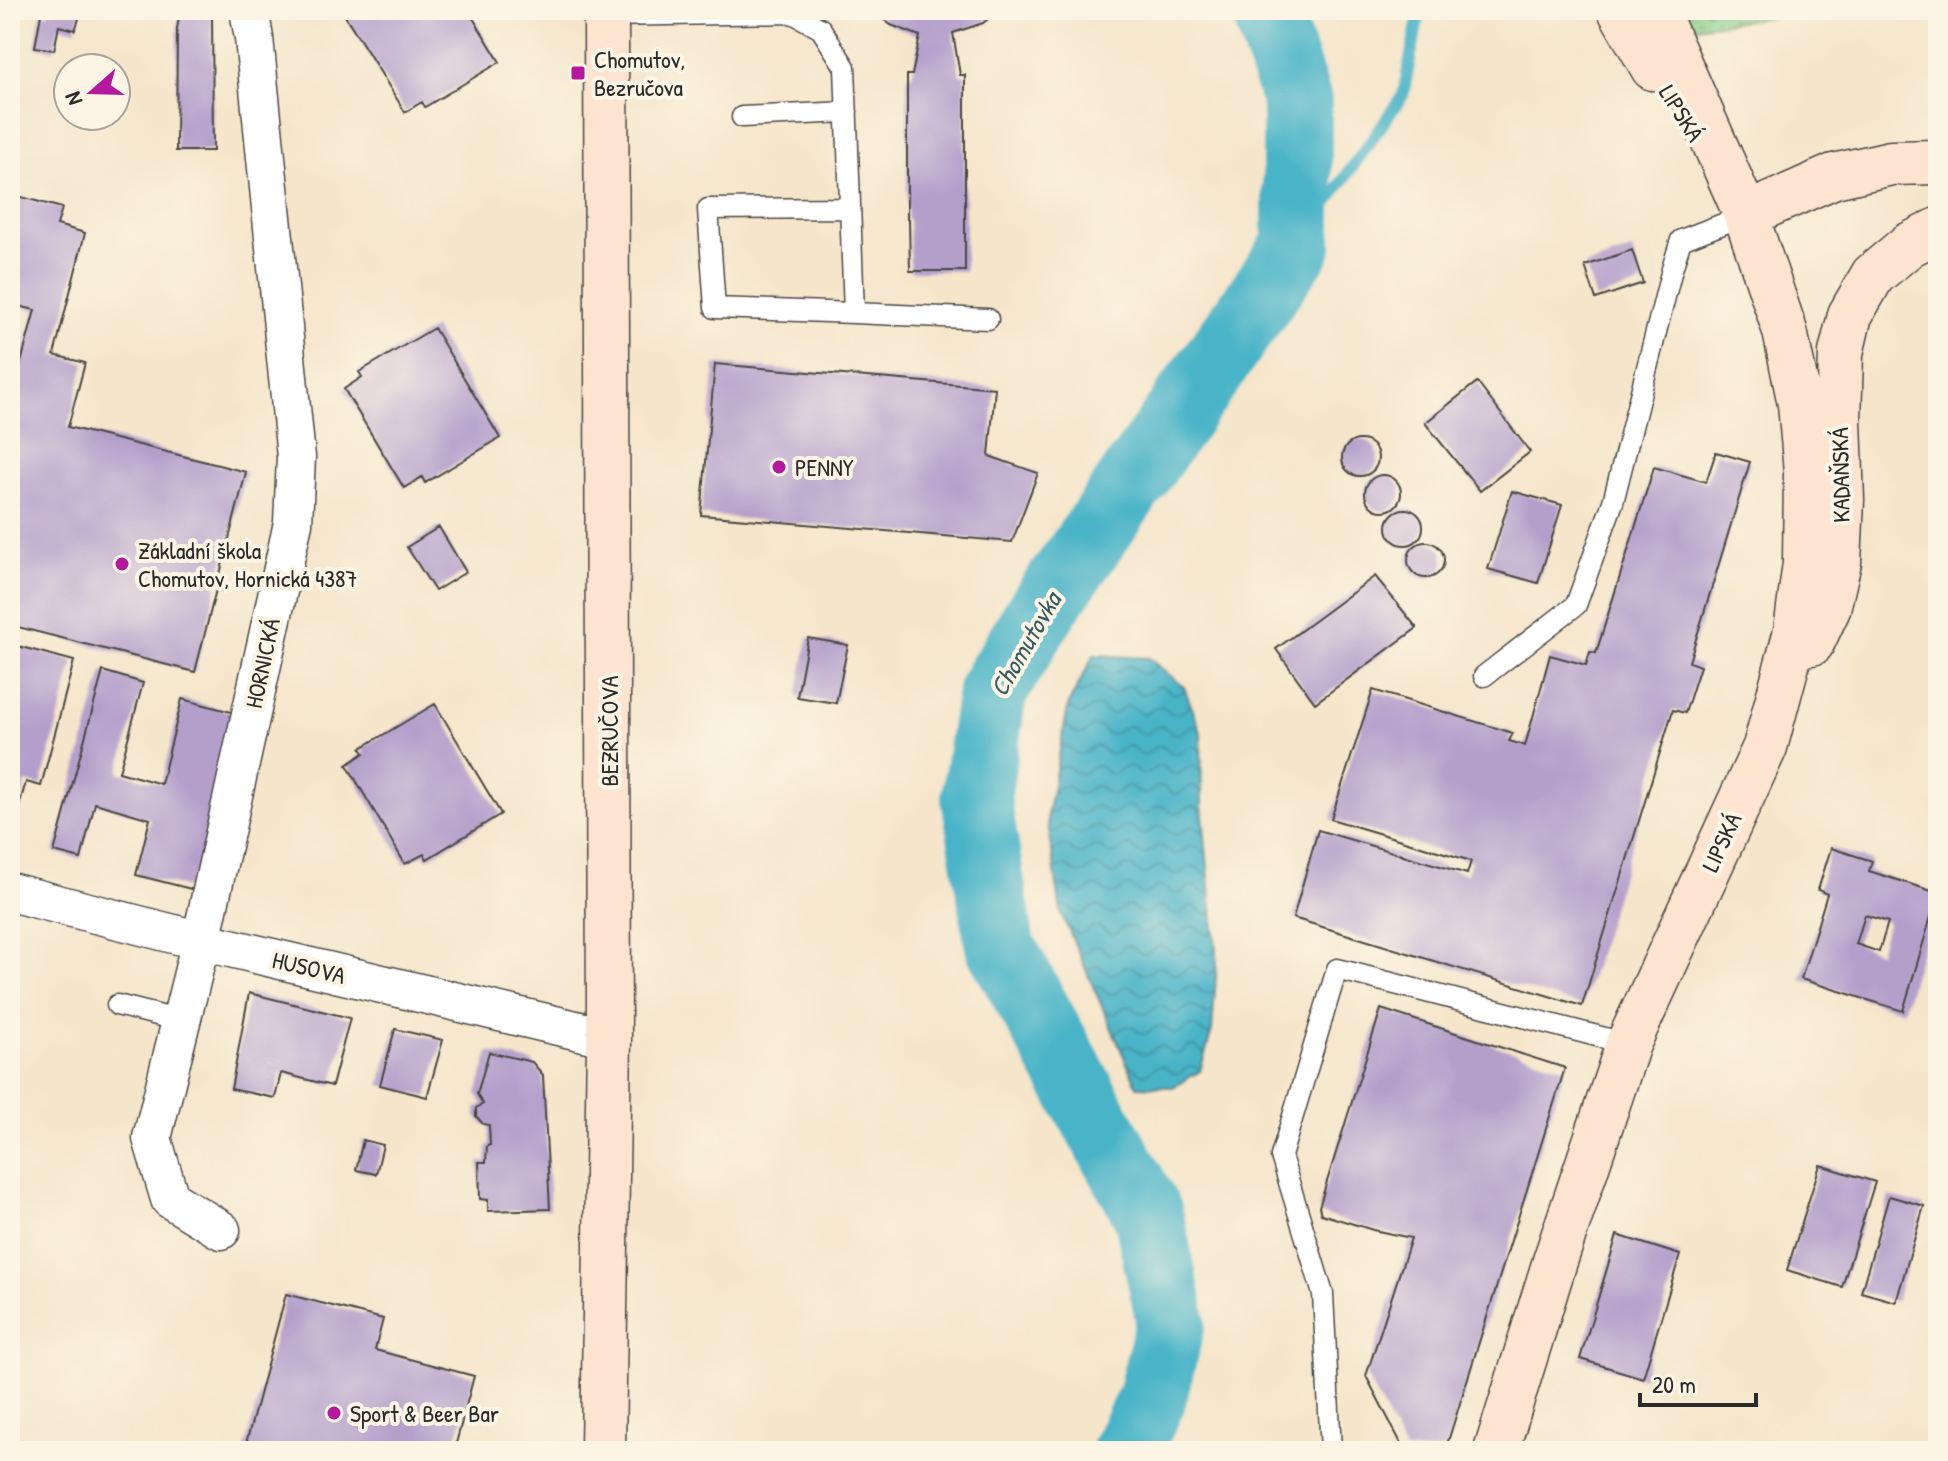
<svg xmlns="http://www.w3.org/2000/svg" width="1948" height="1461" viewBox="0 0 1948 1461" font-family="'Patrick Hand',sans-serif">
<defs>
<pattern id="grass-dots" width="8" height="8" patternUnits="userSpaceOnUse" patternTransform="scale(2)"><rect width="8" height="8" fill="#81c985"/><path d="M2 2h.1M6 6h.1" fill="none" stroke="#6aa36d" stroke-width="1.8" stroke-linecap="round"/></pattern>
<pattern id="water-waves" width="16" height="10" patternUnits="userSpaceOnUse" patternTransform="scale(2)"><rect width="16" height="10" fill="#4ab4c8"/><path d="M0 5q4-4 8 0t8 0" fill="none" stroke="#3e93a3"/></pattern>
</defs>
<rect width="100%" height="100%" fill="#fcf5e5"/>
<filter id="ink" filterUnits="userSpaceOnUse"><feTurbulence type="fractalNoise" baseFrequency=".0125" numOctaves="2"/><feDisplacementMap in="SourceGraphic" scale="16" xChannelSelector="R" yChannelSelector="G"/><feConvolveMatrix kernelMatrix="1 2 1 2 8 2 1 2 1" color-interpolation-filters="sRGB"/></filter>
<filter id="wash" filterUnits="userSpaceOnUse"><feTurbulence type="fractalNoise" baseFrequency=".006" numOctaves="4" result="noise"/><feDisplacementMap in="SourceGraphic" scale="32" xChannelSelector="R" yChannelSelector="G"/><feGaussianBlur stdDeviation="1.8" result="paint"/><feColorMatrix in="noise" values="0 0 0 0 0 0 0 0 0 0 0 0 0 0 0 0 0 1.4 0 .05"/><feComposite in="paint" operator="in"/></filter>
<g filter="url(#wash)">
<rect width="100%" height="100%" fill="#f5e5ca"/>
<!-- grass -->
<path fill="url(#grass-dots)" stroke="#567a58" stroke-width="2" d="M1678,10H1825L1688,28Z"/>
<!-- water -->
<path fill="url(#water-waves)" stroke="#3a707a" stroke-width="2" d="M1094,655L1149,658L1184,687L1201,732L1202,805L1217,961L1212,1030L1200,1071L1173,1087L1137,1086L1061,913L1047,816L1069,703Z"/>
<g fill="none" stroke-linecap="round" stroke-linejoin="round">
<!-- stream -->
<path stroke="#4ab4c8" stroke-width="12" d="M1297,246L1403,95L1420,10"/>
<!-- river -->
<path stroke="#4ab4c8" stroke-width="70" d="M1126,1451L1151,1400L1171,1321L1148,1214L1000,946L976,797L992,692L1043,608L1297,246V102L1266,10"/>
</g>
<g id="blocks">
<!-- building -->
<path fill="#b49fcb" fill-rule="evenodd" d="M49,10H82L75,30L59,26L54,50L35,47L41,14H48Z
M180,10H212L213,151H176L177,29Z
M350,10H468L500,62L425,107L422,102L405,112L344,14Z
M871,10H999L983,23L953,33L960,75H965V271H910L909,219H907V75H912L920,36L891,25Z
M10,194L62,208L57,225L85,233L54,355L85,363L68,427L246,472L195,672L10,625V404L35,310L10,304Z
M1632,250L1643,283L1596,299L1585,266Z
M434,328L500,438L425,483L422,477L404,488L344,389L362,377L359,372Z
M715,364L995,388L989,456L1038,473L1012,542L701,515Z
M1477,382L1530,452L1480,491L1425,423Z
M1342 458a18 18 0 1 1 36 0a18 18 0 1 1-36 0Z
M1716,452L1750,462L1689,662L1700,666L1685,713L1673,710L1582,1006L1293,918L1318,830L1467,874L1471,861L1331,819L1373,690L1513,733L1509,741L1525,746L1550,655L1586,665L1590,652L1596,653L1654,467L1706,482Z
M1365 493a18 18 0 1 1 36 0a18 18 0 1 1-36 0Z
M1512,491L1562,505L1538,583L1488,569Z
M1387 527a18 18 0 1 1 36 0a18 18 0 1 1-36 0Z
M439,527L466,572L435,591L407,547Z
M1408 560a18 18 0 1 1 36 0a18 18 0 1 1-36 0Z
M1375,576L1417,628L1315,703L1276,649Z
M808,638L848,645L836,703L797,697Z
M10,644L74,661L41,786L26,782L14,823L10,821Z
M103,671L143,683L119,772L161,784L182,699L239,714L199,891L136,875L150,819L95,803L81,859L54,852Z
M435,704L501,814L427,859L424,854L405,864L347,765L364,753L361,748Z
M1831,848L1872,861L1869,871L1938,893L1903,1011L1801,979L1827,894L1818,890ZM1865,915L1888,922L1879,952L1856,944Z
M249,993L350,1018L332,1086L281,1073L275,1098L231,1089Z
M1381,1009L1565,1068L1445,1451H1405L1366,1376L1411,1238L1373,1230L1321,1214L1319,1207Z
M395,1029L443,1040L427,1097L380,1085Z
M489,1052L532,1062L543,1075L550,1209L488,1211V1200L480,1199L479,1162H486L487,1146L490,1145L489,1125L483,1124L476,1116V1108L483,1104L477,1094Z
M363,1140L383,1145L376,1174L356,1170Z
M1820,1165L1875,1182L1842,1287L1787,1270Z
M1889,1196L1924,1206L1896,1302L1861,1292Z
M1617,1235L1680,1255L1643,1378L1580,1359Z
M286,1294L383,1319L375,1350L474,1376L454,1451H244Z"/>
</g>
</g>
<g filter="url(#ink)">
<use href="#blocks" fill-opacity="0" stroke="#494743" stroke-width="2"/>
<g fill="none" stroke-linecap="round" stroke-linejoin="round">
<!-- lane casing -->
<g stroke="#494743" stroke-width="23">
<path id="lane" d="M606,16L793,13L821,29L845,67L854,313L988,319
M742,117L847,112
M850,208L708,209L715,308L854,313
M1484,676L1576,605L1613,502L1672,269L1681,240L1746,215
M117,1005L181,1021
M1331,1451L1323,1294L1281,1156L1337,969L1628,1044"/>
</g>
<!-- street casing -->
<g stroke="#494743" stroke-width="41">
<path id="street" d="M10,892L201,941L609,1038
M221,1230L170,1199L152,1138L201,941L293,523L296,457L254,38L249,10"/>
</g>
<!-- secondary casing -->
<g stroke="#494743" stroke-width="47">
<path id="secondary" d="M1620,10L1653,68
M1746,215L1834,176L1891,163L1938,162
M1812,643L1828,609L1839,562L1842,500L1839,421L1841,353L1850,315L1873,275L1909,245L1938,230
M603,1451L609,1038L606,10
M1496,1451L1555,1261L1628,1044L1765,747L1796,631L1805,563L1806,472L1800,404L1785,331L1746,215L1665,31L1653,10"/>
</g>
<!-- lane -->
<use href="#lane" stroke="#fff" stroke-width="20"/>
<!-- street -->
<use href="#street" stroke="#fff" stroke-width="38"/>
<!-- secondary -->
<use href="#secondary" stroke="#fde4d1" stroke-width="44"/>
</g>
</g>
<!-- markers -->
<g fill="#b5179e" stroke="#fcf5e5" stroke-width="3">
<rect x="570" y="65" width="16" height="16" rx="4"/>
<circle cx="779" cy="467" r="8"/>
<circle cx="122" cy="564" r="8"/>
<circle cx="334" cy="1413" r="8"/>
</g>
<g text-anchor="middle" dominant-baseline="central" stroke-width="8" stroke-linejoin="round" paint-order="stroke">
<!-- poi labels -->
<g font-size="24" fill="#2b2b2b" stroke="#fcf5e5" text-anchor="start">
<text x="594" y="59">Chomutov,<tspan x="594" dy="28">Bezručova</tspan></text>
<text x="795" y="467">PENNY</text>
<text x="138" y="550">Základní škola<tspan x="138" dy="28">Chomutov, Hornická 4387</tspan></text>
<text x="350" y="1413">Sport &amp; Beer Bar</text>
</g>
<!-- street labels -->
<g font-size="24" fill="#2b2b2b" stroke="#fcf5e5">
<text transform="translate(1682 113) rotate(58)">LIPSKÁ</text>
<text transform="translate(1840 475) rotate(-91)">KADAŇSKÁ</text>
<text transform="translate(262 663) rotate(-78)">HORNICKÁ</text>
<text transform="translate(609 731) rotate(-90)">BEZRUČOVA</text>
<text transform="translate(1721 842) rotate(-65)">LIPSKÁ</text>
<text transform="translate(309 967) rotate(13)">HUSOVA</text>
</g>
<!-- water labels -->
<g font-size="26" font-style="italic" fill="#365b62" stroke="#fcf5e5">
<text transform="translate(1025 644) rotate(-60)">Chomutovka</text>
</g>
</g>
<!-- margin -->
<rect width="1948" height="1461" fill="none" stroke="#fcf5e5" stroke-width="40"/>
<!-- north arrow -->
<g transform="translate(92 92) rotate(250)"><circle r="38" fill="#fcf5e5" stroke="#a8a49b" stroke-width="2"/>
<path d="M0-6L14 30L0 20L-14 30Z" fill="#b5179e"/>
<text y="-12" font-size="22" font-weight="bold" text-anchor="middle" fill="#2b2b2b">N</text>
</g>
<!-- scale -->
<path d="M1640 1393v12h116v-12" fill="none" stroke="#2b2b2b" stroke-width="4"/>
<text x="1652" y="1393" font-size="24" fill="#2b2b2b" stroke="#fcf5e5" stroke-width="6" paint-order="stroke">20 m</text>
</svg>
